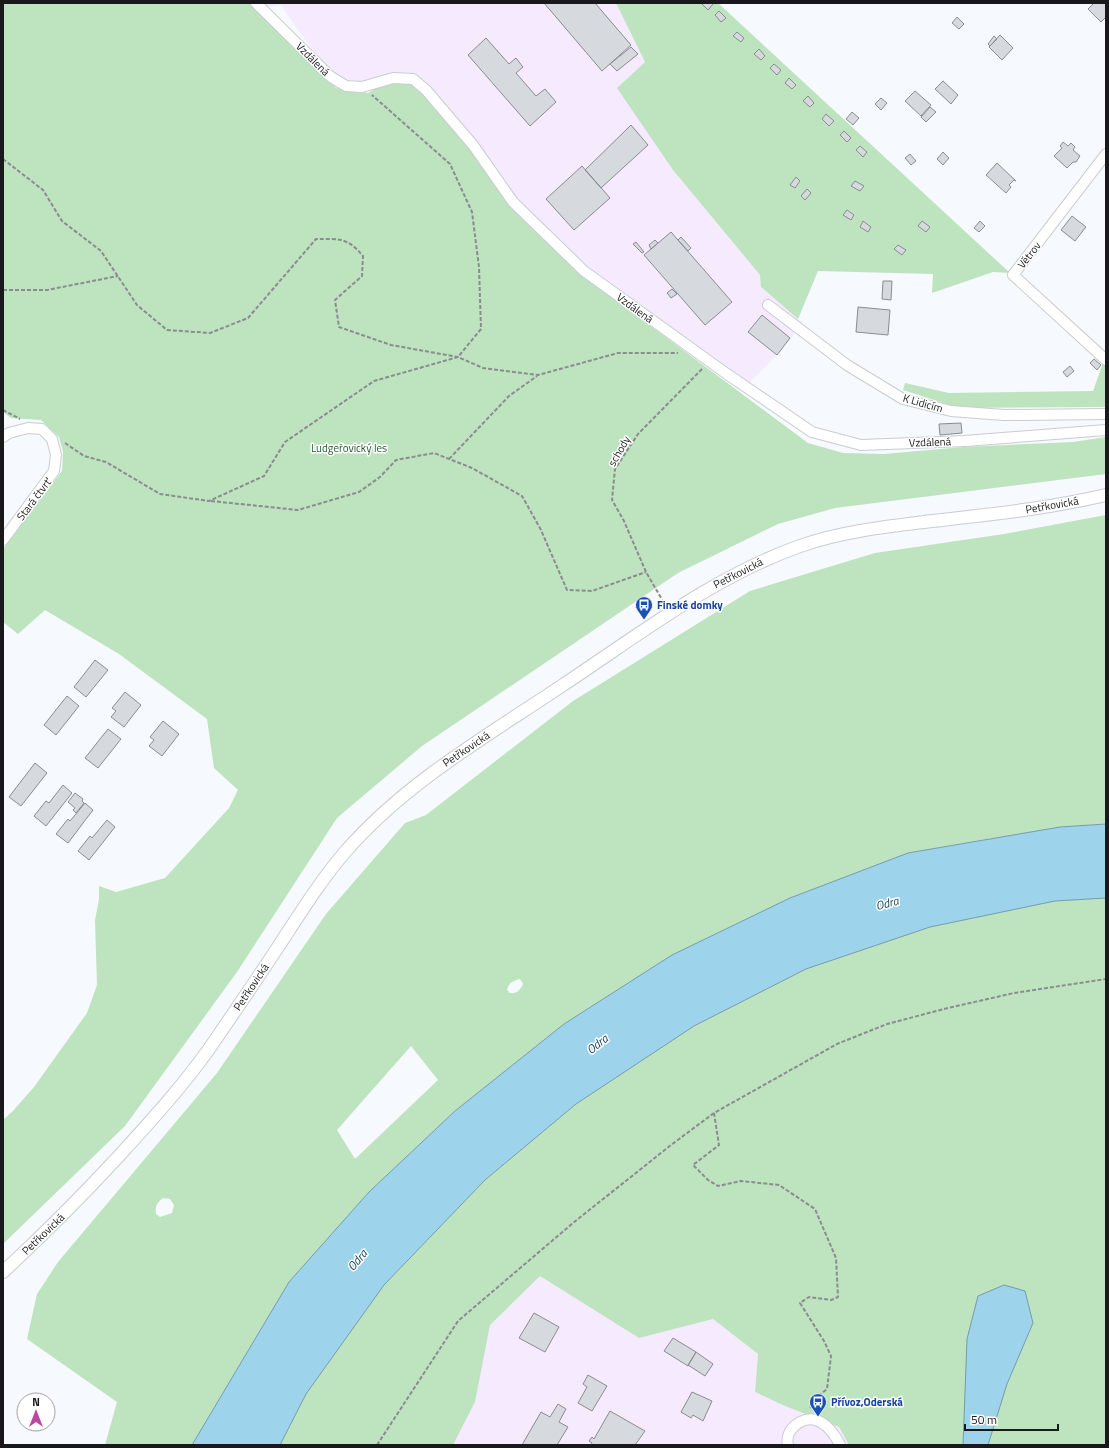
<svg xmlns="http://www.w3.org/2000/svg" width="1109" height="1448" viewBox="0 0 1109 1448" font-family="'Titillium Web',sans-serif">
<rect width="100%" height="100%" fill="#f6f9fd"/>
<!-- industrial -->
<path fill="#f5eafe" d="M262,3H616L645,62L618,87L673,170L760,275L761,287L803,323L777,355L748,384L675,333L590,268L516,198L467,129L427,83L412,74L393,73L362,82L331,77L281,5L265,7Z
M540,1275L639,1337L713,1319L758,1354L755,1392L785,1406L839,1427L849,1445H453L475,1402L490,1325Z"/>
<!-- green -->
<path fill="#bee3bf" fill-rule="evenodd" d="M3,3H253L336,88L368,93L393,78L413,85L427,98L582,275L808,443L843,453L884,454L963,447L1073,442L1106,437V474L835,508L778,524L678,573L422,746L337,818L237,972L125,1126L3,1244V1120L13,1111L34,1087L87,1013L97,985L95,920L99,899V886L116,892L165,878L229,808L238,790L214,768L207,719L119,654L45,610L18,634L3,622V549L62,471L63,452L59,437L41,420L11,418L3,412Z
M616,3H718L1010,273L993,272L932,293L933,274L818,271L798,319L761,287L760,275L673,170L617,88L645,62Z
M1104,360L1106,362V407L959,408L903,390L905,383L949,393L1093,391Z
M1106,515V824L1060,827L908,853L790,898L672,955L564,1024L455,1111L369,1192L289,1282L192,1445H105L117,1402L27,1339L37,1294L58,1262L217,1073L326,914L405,823L426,815L573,701L750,591L875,553L1004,534ZM520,979L523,984C520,990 517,994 510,993L507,990C509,982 513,981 520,979ZM411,1046L438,1080L355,1159L337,1130ZM163,1198L170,1199L174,1205L172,1213L160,1217L156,1214C155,1205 157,1203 163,1198Z
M1106,898V1445H849L839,1427L785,1406L755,1392L758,1354L713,1319L639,1338L540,1276L490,1325L475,1402L453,1445H280L306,1394L384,1285L485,1180L576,1104L694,1026L806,969L930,927L1055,901Z"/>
<!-- water -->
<path fill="#9dd3eb" stroke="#759bad" d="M1106,824V898L1055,901L930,927L806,969L694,1026L576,1104L485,1180L384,1285L306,1394L280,1445H192L289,1282L369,1192L455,1111L564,1024L672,955L790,898L908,853L1060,827Z
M1004,1285L1025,1291L1033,1323L1007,1384L988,1445H963L967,1339L978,1296Z"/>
<!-- building -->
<path fill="#d6d9dd" stroke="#898c90" d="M544,3H595L631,45L602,71Z
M701,3H712L713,4L708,10Z
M1094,3H1106V17L1101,22L1088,9Z
M719,11L726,18L721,22L715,15Z
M957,17L964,24L959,29L952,23Z
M737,32L744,38L741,42L733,36Z
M1000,35L1013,48L1002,60L989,47Z
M994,36L997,39L990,46L988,44Z
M486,38L509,64L516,58L523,67L516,73L536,96L545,89L556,102L530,126L468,55Z
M631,47L638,54L617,71L610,64Z
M759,49L765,56L761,60L754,54Z
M774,64L781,70L777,75L770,68Z
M789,78L796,85L792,89L785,83Z
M943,81L958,95L951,104L935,89Z
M915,91L931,105L921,116L905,101Z
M808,96L814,103L810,107L803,101Z
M881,98L887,103L881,110L875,104Z
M930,107L936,112L926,122L921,117Z
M852,112L859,118L853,125L846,119Z
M826,114L834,121L829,126L822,119Z
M631,125L648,145L601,188L585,170Z
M844,131L851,138L847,142L840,135Z
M1063,142L1068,146L1071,143L1075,147L1073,150L1080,156L1076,162H1073L1067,168L1054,156L1062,148L1060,146Z
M860,146L867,152L863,157L856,150Z
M943,152L949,158L943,165L937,159Z
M910,154L916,161L911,165L905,158Z
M997,163L1016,181L1014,180L1009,185L1011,187L1006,193L986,175Z
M582,166L610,198L574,230L546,199Z
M796,177L800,181L795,188L790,185Z
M855,181L864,186L860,191L851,186Z
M807,189L811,193L805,200L801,196Z
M847,210L854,215L851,220L843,215Z
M1072,216L1086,227L1075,241L1061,230Z
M863,221L871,227L868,232L860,227Z
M922,221L930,227L926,232L918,226Z
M980,221L985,226L979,232L974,228Z
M671,232L732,302L705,325L644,255Z
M681,237L691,248L688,251L678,240Z
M655,240L658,243L651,249L649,245Z
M636,242L644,252L642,253L633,244Z
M898,245L906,250L902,255L894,249Z
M883,281H892L891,300L882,299Z
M672,289L677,294L671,298L667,293Z
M858,307L890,310L888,335L856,332Z
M762,315L790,338L777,355L748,332Z
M1094,359L1101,365L1097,370L1090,363Z
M1070,366L1074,371L1067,377L1063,372Z
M961,423L962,433L940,435L939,424Z
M95,660L108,670L86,697L74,687Z
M125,692L141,705L124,727L111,717L116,711L112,708Z
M67,696L79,706L56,735L44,725Z
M163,721L179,734L162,756L149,746L154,740L150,737Z
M108,729L121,739L98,768L85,758Z
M35,763L47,773L21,806L9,797Z
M63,785L72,793L46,826L34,816L46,801L49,803Z
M75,793L83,799L82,801L84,803L76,813L73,810L75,808L68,802Z
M85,803L93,810L68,843L56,834L68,819L70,821Z
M107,820L115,827L89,860L78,851L90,836L92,838Z
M534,1313L559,1327L545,1352L519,1338Z
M673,1338L696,1352L688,1366L664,1351Z
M696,1352L713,1364L705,1376L688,1365Z
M588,1375L607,1386L592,1411L578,1403L587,1387L583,1384Z
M692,1392L712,1401L703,1421L693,1415L691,1418L681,1412Z
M558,1404L566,1409L559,1422L568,1427L557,1445H522L541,1412L550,1417Z
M610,1411L645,1431L635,1445H591L592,1443L589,1441L592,1437L594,1439Z"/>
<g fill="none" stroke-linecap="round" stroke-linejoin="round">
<!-- minor casing -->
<g stroke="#c9ccd0" stroke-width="12">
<path id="minor" d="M256,3L331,77L346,86L362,87L393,78L413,79L426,90L473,145L513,202L584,271L727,374L812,432L861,445L965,441L1106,430
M1106,154L1013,275L1106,360
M768,305L847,365L903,399L951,411L1004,415L1106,414
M3,437L9,433L28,428L42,429L52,439L56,455L54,471L3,540
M788,1445C784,1430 802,1416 816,1420C828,1424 835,1435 840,1445"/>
</g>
<!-- tertiary casing -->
<g stroke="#c9ccd0" stroke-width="14">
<path id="tertiary" d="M3,1272C43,1235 81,1197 118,1157C149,1123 182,1087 209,1049C233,1014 257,979 280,944C301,912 321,880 345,852C406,782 487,736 563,685C640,634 713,577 800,546C840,532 883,527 924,522C985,515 1046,509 1106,495"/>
</g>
<!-- path -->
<path stroke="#8a8c8f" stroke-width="2" stroke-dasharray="4 2" stroke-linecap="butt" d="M3,159L43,190L62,221L101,251L137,305L167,330L210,333L248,318L316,239C339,239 347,237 363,256L362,276L335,300L339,327L391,345L458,357L483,368L538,375L618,353H678
M3,290H47L118,276
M3,410L20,419
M65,443L84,456L106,462L160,494L209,501L264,476L285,442L374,381L458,357L481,329L479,267L472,212L450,164L372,95
M449,459L509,396L537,376
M211,501L298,510L359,492L380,477L396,460L434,453L472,468L522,496L541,530L567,590L592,591L646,572
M664,603L646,572L624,521L612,500L615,469L638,434L702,369
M714,1113L719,1145L693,1165L708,1180L718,1186L741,1181L779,1185L815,1209L836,1258L838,1297L831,1300L809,1297L800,1303L824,1341L831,1356L827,1389L816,1398L810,1408
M377,1445L458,1321L573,1223L671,1145L714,1113L837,1044L887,1024L948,1008L1014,993L1106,979"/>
<!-- minor -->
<use href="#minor" stroke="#fff" stroke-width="10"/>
<!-- tertiary -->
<use href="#tertiary" stroke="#fff" stroke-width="12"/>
</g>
<!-- icons -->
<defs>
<g id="bus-pin" transform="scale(0.9)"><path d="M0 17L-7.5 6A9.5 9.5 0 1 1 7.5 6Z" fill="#1a4fb4" stroke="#fff"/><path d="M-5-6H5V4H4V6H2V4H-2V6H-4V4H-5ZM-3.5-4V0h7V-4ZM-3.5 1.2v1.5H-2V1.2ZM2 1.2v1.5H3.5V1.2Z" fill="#fff"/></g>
</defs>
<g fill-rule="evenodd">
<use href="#bus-pin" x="644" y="605"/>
<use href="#bus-pin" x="818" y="1402"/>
</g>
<g text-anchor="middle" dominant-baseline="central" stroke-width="3" stroke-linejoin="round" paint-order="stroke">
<!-- street labels -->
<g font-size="11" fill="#19191b" stroke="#fff">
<text transform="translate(313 59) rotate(45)">Vzdálená</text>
<text transform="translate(1029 255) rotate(-52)">Větrov</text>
<text transform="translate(635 308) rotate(36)">Vzdálená</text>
<text transform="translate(923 403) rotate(16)">K Lidicím</text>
<text transform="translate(930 442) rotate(-2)">Vzdálená</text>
<text transform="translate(619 451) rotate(-60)">schody</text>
<text transform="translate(34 499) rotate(-53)">Stará čtvrť</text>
<text transform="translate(1052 505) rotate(-10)">Petřkovická</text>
<text transform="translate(738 573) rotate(-27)">Petřkovická</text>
<text transform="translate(466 749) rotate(-34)">Petřkovická</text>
<text transform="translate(251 987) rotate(-56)">Petřkovická</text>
<text transform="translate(43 1234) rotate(-44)">Petřkovická</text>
</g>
<!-- park labels -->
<g font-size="11" fill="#235829" stroke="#fff">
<text x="349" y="448">Ludgeřovický les</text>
</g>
<!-- transit labels -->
<g font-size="11" font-weight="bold" fill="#164399" stroke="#fff" text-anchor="start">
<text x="657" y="605">Finské domky</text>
<text x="831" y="1402">Přívoz,Oderská</text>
</g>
<!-- water labels -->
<g font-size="12" font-style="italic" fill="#1a4658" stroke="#fff">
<text transform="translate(887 903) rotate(-15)">Odra</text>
<text transform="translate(597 1044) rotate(-38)">Odra</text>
<text transform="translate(357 1260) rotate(-50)">Odra</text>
</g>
</g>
<!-- border -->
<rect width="1109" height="1448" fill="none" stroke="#19191b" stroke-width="8"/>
<!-- north arrow -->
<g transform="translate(36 1412)"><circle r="19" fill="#ffffff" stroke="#a3a3a4"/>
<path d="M0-3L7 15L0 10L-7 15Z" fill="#ba48a3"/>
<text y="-6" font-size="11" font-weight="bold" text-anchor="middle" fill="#19191b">N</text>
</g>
<!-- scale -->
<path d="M965 1424v6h93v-6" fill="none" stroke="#19191b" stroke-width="2"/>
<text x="971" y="1424" font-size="12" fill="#19191b" stroke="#ffffff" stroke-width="3" paint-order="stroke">50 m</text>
</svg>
